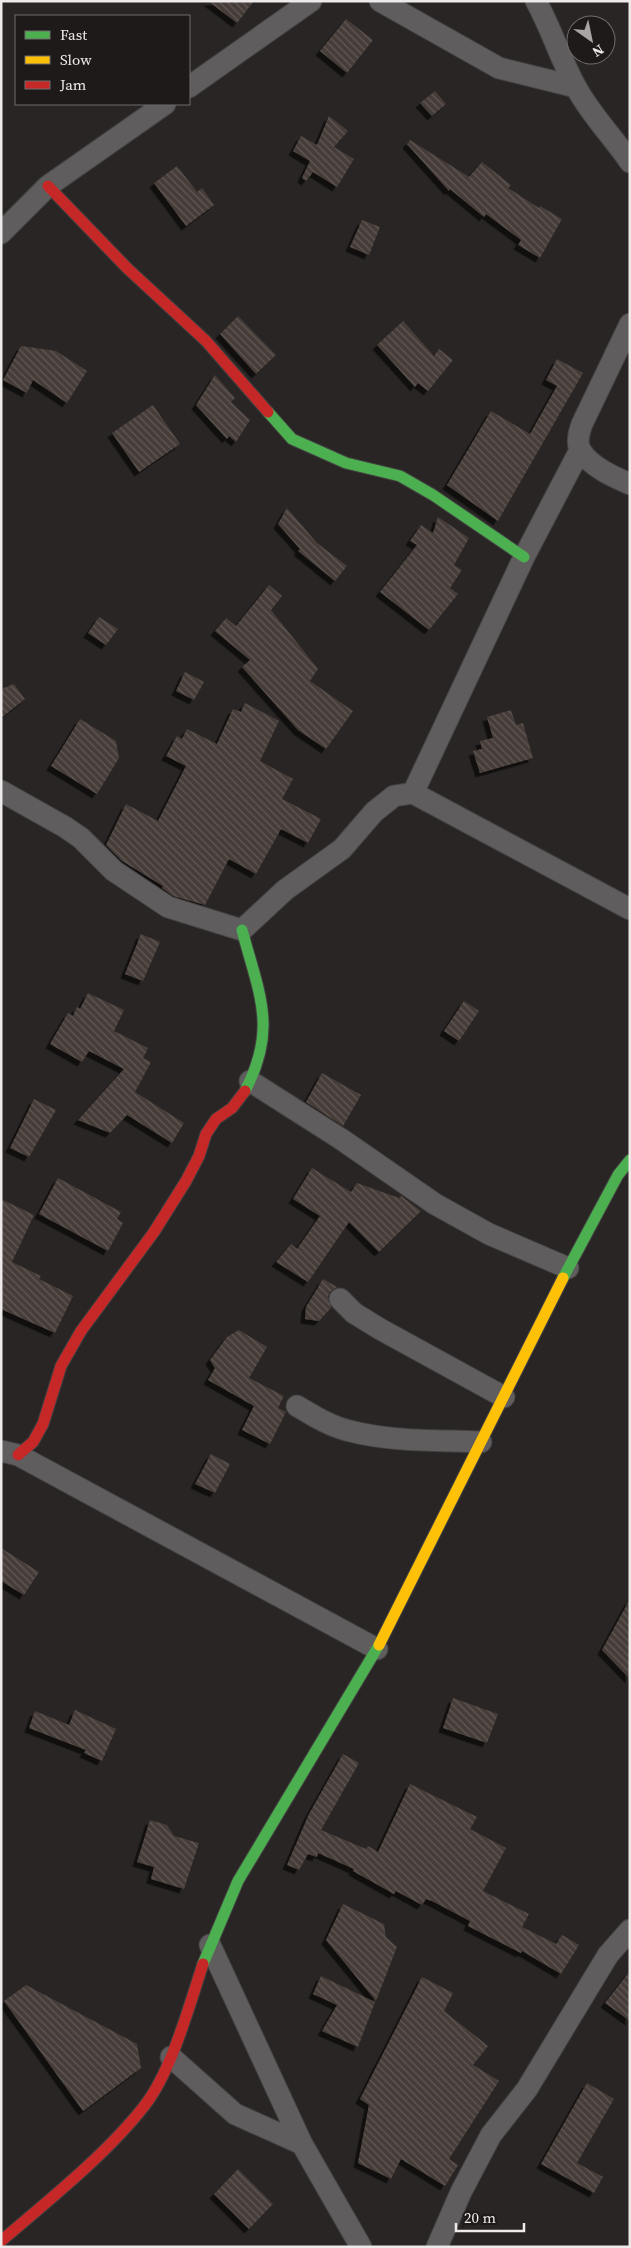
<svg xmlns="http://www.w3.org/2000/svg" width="631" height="2248" viewBox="0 0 631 2248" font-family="'Source Serif 4',serif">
<defs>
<pattern id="building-back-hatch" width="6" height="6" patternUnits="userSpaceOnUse" patternTransform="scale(1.25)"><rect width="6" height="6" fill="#463d39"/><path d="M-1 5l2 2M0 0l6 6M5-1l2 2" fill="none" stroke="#615956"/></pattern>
<filter id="shadow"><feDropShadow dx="-4.5" dy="4.5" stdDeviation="0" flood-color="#0009"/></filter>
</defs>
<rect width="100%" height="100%" fill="#282524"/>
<!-- building -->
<path fill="url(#building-back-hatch)" filter="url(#shadow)" d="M208,1H254L237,23Z
M346,19L373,40L347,73L320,51Z
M435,91L446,104L432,116L420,103Z
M329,116L348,131L334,147L354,159L337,187L313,172L306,181L302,178L310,161L293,151L301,136L317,145Z
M410,140L469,177L482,162L511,185L508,188L539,208L540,206L562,219L540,258L518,245L521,240L486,214L484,217L450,189L449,191L407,144Z
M177,166L197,192L202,188L214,205L186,226L154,183Z
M362,220L380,227L369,255L350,247Z
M238,316L276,355L256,374L220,334Z
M403,321L434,356L439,349L453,360L428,391L418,383L415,387L377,345Z
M21,346L56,351L87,371L67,403L33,380L27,393L3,380Z
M557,359L583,373L498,521L447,485L491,411L530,434L557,386L546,380Z
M215,375L235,398L231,402L250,420L236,442L229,436L227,439L196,405Z
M153,405L180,444L139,472L112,433Z
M287,508L317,543L347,566L335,581L298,551L300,549L278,524Z
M438,517L469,538L454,565L462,570L450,588L458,594L429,630L380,592L417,545L410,541L421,525L433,533Z
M269,585L282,596L271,610L318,669L310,681L353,711L326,749L298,730L242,667L250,660L215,631L226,618L236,626Z
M99,617L118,629L106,645L88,633Z
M185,672L204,682L194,700L176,691Z
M14,684L25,699L1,718V689Z
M245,703L279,721L260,761L293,779L282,799L321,819L308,843L281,829L256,874L229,859L205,905L173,896L162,888L163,886L122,861L106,845L126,804L158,821L186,766L166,756L177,736L182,739L187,729L217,744L233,709L241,712Z
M511,710L516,725L523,723L533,758L480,773L473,751L482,749L480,741L493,738L487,717Z
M80,719L116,741L119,758L97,794L51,766Z
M141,934L160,942L143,981L125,974Z
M88,993L124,1010L114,1031L148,1048L143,1058L151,1062L135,1092L184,1123L172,1143L127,1115L110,1133L78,1120L124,1069L89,1051L82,1062L50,1044L68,1013L73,1016L77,1007L80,1009Z
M464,1001L479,1011L459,1041L444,1031Z
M322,1073L361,1095L343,1126L306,1102Z
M34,1099L56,1110L29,1157L10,1148Z
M312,1168L351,1192L357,1183L399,1198L401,1196L421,1211L379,1252L349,1222L308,1282L276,1262L291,1244L297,1249L320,1216L293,1199Z
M58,1178L121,1212L117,1219L123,1223L108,1251L39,1214Z
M1,1199L34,1215L12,1262L41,1276L39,1279L73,1296L55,1333L1,1309Z
M323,1279L337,1287L331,1291L328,1296L331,1308L319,1321L305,1319L306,1307Z
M239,1330L267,1347L249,1378L284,1396L278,1408L286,1412L270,1444L242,1430L254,1406L208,1380L215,1368L210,1360L227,1337Z
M211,1454L230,1464L215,1493L195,1484Z
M1,1548L39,1572L24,1595L1,1581Z
M630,1599V1679L602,1650Z
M453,1698L498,1714L487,1743L443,1728Z
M75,1710L116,1729L102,1761L84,1753L86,1750L29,1728L35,1711L69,1725Z
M343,1754L359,1763L321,1830L366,1849L368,1846L378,1852L410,1784L477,1817L470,1829L506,1848L483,1891L529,1914L522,1927L556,1944L562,1935L579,1945L561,1974L522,1951L521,1953L468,1926L470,1921L432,1901L426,1899L422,1905L396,1891L394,1894L353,1871L354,1869L318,1853L317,1857L308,1854L299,1870L287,1865L309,1814Z
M150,1820L167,1825L174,1836L199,1843L184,1889L151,1879L154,1867L137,1862Z
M343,1904L384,1924L386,1937L397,1947L376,2001L326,1940Z
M630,1971V2021L605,2003Z
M321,1976L375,2002L358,2047L322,2031L337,2005L313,1994Z
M422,1977L453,1993L444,2011L488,2046L473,2065L499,2081L449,2159L458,2165L445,2186L401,2159L391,2179L358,2163L369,2105L360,2099Z
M26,1985L137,2044L141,2068L83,2111L4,2001Z
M587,2083L614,2099L577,2163L603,2177L594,2193L541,2164Z
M238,2169L273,2204L249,2229L214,2194Z"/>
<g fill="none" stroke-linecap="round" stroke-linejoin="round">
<!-- street casing -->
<g stroke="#434141" stroke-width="23">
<path id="street" d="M380,1L499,68L576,87
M536,1C552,30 561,61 577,89C592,116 613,137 630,162
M189,87L311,1
M1,233L48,186L165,104
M630,324L582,424C579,432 576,444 581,451C591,467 614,477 630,484
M1,791L65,827L81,838L114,871L168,907L242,930L285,890L342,849L374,812L394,796L413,793L630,909
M413,793L524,557L580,450
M250,1081L341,1139L435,1204L489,1234L568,1268
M340,1299L354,1313L380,1329L504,1397
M297,1406C314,1416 331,1427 350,1431C392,1442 438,1440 481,1442
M1,1451L18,1455L377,1649
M210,1945L302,2144L361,2247
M171,2057L235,2114L302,2144
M437,2247L461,2192L491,2135L527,2089L608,1955L630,1930"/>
</g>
<!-- fast casing -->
<g stroke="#434141" stroke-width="13">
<path id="fast" d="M268,412L292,439L346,463L400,476L433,495L524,557
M242,930C259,994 278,1028 245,1091
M563,1278L618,1175L630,1160
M203,1964L238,1881L379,1645"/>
</g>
<!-- slow casing -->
<g stroke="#434141" stroke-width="13">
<path id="slow" d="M379,1645L563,1278"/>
</g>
<!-- jam casing -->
<g stroke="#434141" stroke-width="13">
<path id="jam" d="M48,186L127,268L206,341L268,412
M18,1455L33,1442L43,1424L61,1366L81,1331L154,1232L186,1181L199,1156L206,1134L216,1119L232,1108L245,1091
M1,2241C48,2201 108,2153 145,2105C172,2070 189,2006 203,1964"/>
</g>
<!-- street -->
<use href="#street" stroke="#5f5d5d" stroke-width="21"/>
<!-- fast -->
<use href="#fast" stroke="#4caf50" stroke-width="11"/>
<!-- slow -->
<use href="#slow" stroke="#ffc107" stroke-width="11"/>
<!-- jam -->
<use href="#jam" stroke="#c62828" stroke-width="11"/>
</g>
<!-- border -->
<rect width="631" height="2248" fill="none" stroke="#eeeaea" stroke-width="5"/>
<!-- legend -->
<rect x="15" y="15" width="175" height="90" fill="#1f1a1a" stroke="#726d6d"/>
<rect x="25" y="31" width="25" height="8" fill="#4caf50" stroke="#726d6d"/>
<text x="60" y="40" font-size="15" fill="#eeeaea">Fast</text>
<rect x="25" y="56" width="25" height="8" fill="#ffc107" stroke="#726d6d"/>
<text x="60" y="65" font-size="15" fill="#eeeaea">Slow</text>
<rect x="25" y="81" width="25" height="8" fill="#c62828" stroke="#726d6d"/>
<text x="60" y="90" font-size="15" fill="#eeeaea">Jam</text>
<!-- north arrow -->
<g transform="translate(591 40) rotate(147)"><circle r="24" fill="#1f1a1a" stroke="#726d6d"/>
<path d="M0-4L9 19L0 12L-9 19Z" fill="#a9a5a5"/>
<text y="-8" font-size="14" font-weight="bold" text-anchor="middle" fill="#eeeaea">N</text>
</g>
<!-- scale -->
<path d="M456 2223v8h68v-8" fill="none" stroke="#eeeaea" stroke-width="2.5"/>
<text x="464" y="2223" font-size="15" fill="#eeeaea" stroke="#1f1a1a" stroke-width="4" paint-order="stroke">20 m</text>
</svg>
